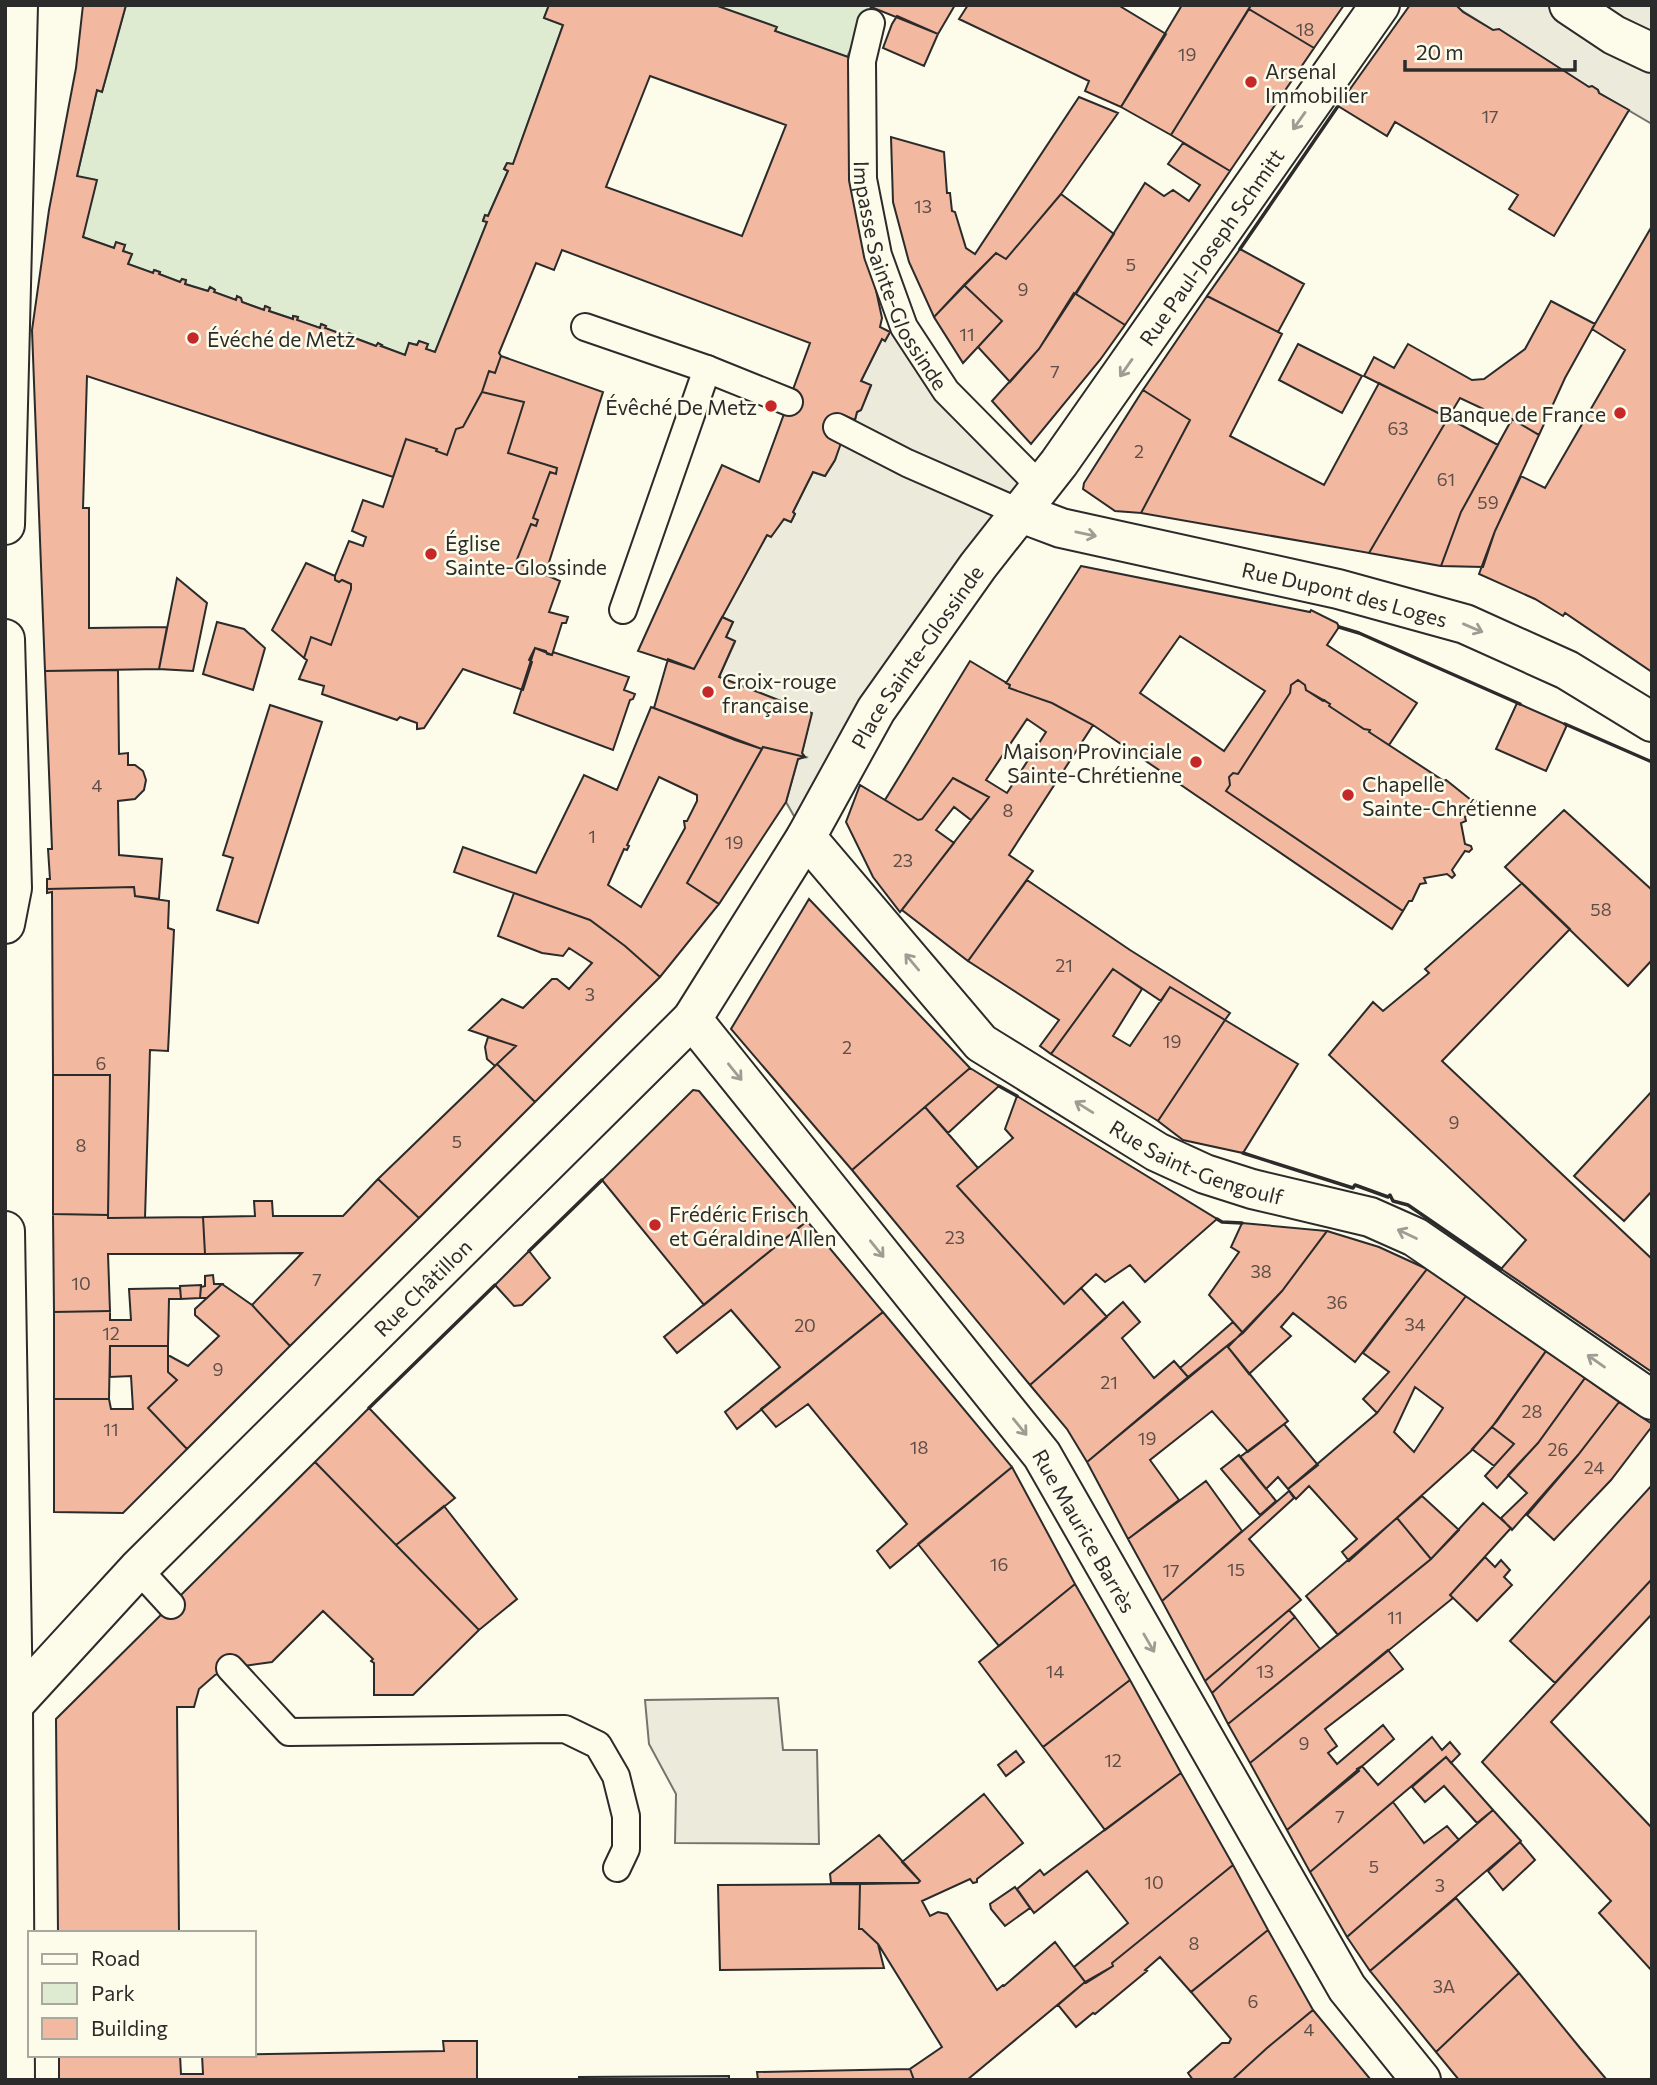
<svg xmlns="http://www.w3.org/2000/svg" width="1657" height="2085" viewBox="0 0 1657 2085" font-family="Commissioner,sans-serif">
<rect width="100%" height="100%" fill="#fdfbea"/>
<!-- green -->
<path fill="#deebd1" stroke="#74746e" stroke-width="2" d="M126,5H549L544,18L563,25L513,164L507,163L504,169L508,171L488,216L485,215L483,220L487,222L435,352L426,349L428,344L419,341L417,345L409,343L405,355L381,346L378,343L376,346L352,337L353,335L347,336L325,328L326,326L322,324L320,328L297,320L298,317L294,316L293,319L269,311L270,308L266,306L264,310L242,302L241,298L237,297L236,300L214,292V289L210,287L208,291L185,284L186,281L182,279L180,282L159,274L160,272L155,270L153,273L128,264L132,254L123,251L125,245L114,248L83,237L77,176L97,90L102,92Z
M715,5H872L847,57L775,31Z"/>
<!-- parking -->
<path fill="#eceadb" stroke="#74746e" stroke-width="2" d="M1453,5H1652V124L1599,93L1598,90L1592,86L1589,87L1499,30H1493Z
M904,327L1041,487L806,837L786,802L798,759L805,757L802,753L811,713L719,677L735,642L726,637L733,622L722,617L767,535L771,536L784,519L791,522L795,514L793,512L813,472L825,476L835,460L837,451L831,438L843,415L855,420L857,412L861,410L871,386L861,381L882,339L885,341L890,332Z
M778,1698L783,1750H817L819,1844L675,1843L676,1794L649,1744L645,1700Z"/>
<!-- building -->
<path fill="#f2b8a0" stroke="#2b2b2b" stroke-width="2" fill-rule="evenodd" d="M83,5H126L102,92L97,90L77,176L97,180L83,237L114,248L116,242L125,245L123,251L132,254L128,264L153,273L154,270L160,272L159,274L180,282L182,279L186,280L185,284L208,291L210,287L215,290L214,292L236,300L237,296L241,298L242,302L264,310L265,306L270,308L269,311L293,319V316L298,317L297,320L320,328L321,324L326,326L325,328L347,336L349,333L354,335L352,337L376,346L378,343L382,345L381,346L405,355L409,343L417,345L419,341L428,344L426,349L435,352L487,222L483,221L485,215L488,216L508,171L504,169L507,163L513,164L563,25L544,18L549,5H715L777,27L775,31L851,58L853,183L882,318L880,327L890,332L885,341L882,339L861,381L871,385L861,410L857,412L855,420L843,415L831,438L841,443L835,460L825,476L813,472L793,512L795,514L791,522L784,519L771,537L767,535L694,669L638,651L722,465L759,482L810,343L562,250L554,270L536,263L499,353L501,356L495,373L489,371L482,392L463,427L456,429L447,455L436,451L437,449L406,439L393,477L87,376L83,508H89V628L167,627L159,669L45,671L32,330L49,210L76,68ZM650,76L786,125L742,236L606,187Z
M872,5H955L938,34L871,7Z
M968,5H1118L1166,34L1121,107L1085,91L1089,81L959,19Z
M1182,5H1251L1171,135L1121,107Z
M1251,5H1344L1314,48L1249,9Z
M1410,5L1457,6L1463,12L1493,30L1499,29L1589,87L1592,86L1598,90L1599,93L1629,110L1554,236L1509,209L1518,195L1395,122L1387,136L1338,106Z
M1249,9L1314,48L1230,171L1171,135Z
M897,16L938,34L924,66L883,48L892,24Z
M1079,97L1118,113L1061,194L1006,259L996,253L934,317L909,262L893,202L891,137L944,152L947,193H950L952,211L955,212L966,248L975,254Z
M1183,143L1230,171L1125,325L1076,294L1145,183L1164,196L1173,190L1189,201L1200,185L1168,164Z
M1061,194L1114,234L1039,349L1010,382L978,347L1002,321L964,285L996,253L1006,259Z
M1652,226V672L1565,613L1563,616L1535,599L1479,574L1495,531L1521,476L1545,488L1625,350L1592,329Z
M1240,249L1304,284L1278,332L1207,296Z
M964,285L1002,321L963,363L934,317Z
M1074,293L1125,325L1100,360L1031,444L992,401L1039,349Z
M1207,296L1282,334L1230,436L1324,485L1379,383L1448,418L1369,553L1141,513L1190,420L1143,390Z
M1551,301L1595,324L1565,378L1539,435L1512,419L1511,422L1460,398L1448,418L1364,376L1374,357L1394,368L1408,344L1472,380L1484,379L1525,349Z
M1298,344L1362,376L1342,413L1279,380Z
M501,356L603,392L545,575L516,562L531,524L536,526L538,520L533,518L550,472L556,474L557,468L508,453L524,402L482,392L489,371L495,373Z
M1143,390L1190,420L1141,513L1115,511L1083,489L1084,483Z
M482,392L524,402L508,453L557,468L556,474L550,472L533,518L538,520L536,526L531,524L516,562L560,581L549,612L568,617L566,623H562L552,655L535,648L529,660L532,662L523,690L463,669L424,728L417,729V723L400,717L397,720L322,694L324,686L299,679L307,660L304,658L311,637L331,645L351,589V584L342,580L339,582L335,580V576L349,541L363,546L366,537L352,531L363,500L383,507L406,439L437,449L436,451L447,455L456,429L463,427Z
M1448,418L1498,445L1461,512L1441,566L1369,553Z
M1512,419L1539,435L1495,531L1483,567L1441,566L1461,512Z
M306,563L335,576V580L339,582L342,580L351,584V589L331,645L311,637L304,658L272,630Z
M1081,566L1310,612L1311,610L1337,623L1339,627L1327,645L1417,703L1389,745L1369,732L1370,730L1364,729L1329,706L1330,704L1324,700L1323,701L1306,690L1305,685L1298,680L1291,685L1290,693L1238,774L1233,773L1229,777L1230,785L1226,791L1403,911L1392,929L1093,725L1052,703L1009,688L1010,685L1006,683ZM1180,636L1265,691L1224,751L1140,693Z
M177,578L207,603L193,671L159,669Z
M722,617L733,622L726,637L735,641L719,677L812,713L802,753L805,757L763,747L762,749L735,740L654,708L668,659L694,669Z
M217,622L244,629L265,648L253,690L203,674Z
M535,648L546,651L547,654L552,655L553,652L629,677L624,690L635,694L633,699L630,700L613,750L514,713Z
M970,661L1010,685L1009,688L1052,703L1093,725L1009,855L1033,871L968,961L902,910L989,797L953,778L922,819L918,820L885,800ZM1027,719L1046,732L1007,793L986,780Z
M118,670L119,754L128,753V765H135L143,771L146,780L144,790L135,799L118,801L119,855L162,859L159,899L135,896L134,887L47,889V879H50L48,849H52L45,671Z
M1298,680L1305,685L1306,690L1330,704L1329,706L1364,729L1370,730L1369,732L1444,781L1446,780L1471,800L1474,799L1479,802L1465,817L1466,821L1461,823L1465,844L1471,846L1472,849L1469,852L1465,851L1452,870L1455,875L1452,878L1447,874L1424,878L1426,883L1420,884L1412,901H1409L1403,911L1226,791L1230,785L1229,777L1233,773L1238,774L1290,693L1291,685Z
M1517,703L1567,725L1546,771L1496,749Z
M270,705L322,722L258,923L217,910L233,858L223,855Z
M651,707L762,749L687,883L719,904L660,977L625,946L590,920L454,872L463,847L536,873L584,775L617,790ZM659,777L697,795V801L687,821H684L685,828L641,907L608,885L624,849L627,850L629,846L627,845Z
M763,747L805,757L798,759L786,802L719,904L687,883Z
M953,778L989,797L971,820L954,807L936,830L954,843L900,912L873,877L846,822L860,785L918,820L922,819Z
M1564,810L1652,890V960L1628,986L1505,867Z
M1027,880L1130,950L1230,1013L1225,1020L1170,987L1161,1001L1113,969L1051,1054L1040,1046L1059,1020L968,961Z
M1522,883L1570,929L1442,1061L1652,1259V1372L1501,1269L1526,1240L1329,1055L1373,1002L1383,1011L1429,973L1425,969Z
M134,887L135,896L169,901L168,928L174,930L168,1051L150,1050L145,1218H108L110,1075H53L52,892L47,893V889Z
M514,893L590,920L625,946L660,977L535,1102L497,1064L516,1046L469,1030L502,999L523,1008L552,979H557L569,989L592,963L569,948L563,956L542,953L498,936Z
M809,899L970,1068L852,1170L731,1029Z
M1113,969L1142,989L1113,1036L1130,1046L1170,987L1225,1020L1158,1121L1051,1054Z
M1225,1020L1298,1064L1243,1153L1183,1140L1158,1121Z
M488,1037L516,1046L495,1066L487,1059L485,1047Z
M497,1064L535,1102L419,1218L378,1179Z
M970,1068L999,1086L948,1133L925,1107Z
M53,1075H110L108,1215L53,1214Z
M693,1090L699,1091L807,1221L704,1305L602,1180Z
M1652,1091V1191L1624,1221L1574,1176Z
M1017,1096L1106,1151L1217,1219L1145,1282L1130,1265L1105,1282L1096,1274L1064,1304L957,1186L1013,1138L1005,1129Z
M925,1107L978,1168L957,1186L1064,1304L1081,1288L1107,1317L1030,1385L852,1170Z
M378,1179L419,1218L290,1346L252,1305L302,1253L205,1254L203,1217L255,1216L254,1201H272L273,1216H343Z
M53,1214L108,1215V1218L203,1217L205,1254H108L110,1311L54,1312Z
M807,1221L883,1312L737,1429L725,1412L780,1367L731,1310L677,1353L664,1337Z
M1242,1223L1327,1231L1282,1291L1243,1333L1209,1295L1239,1252L1231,1247Z
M1327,1231L1379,1247L1427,1269L1355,1362L1293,1313L1281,1327L1291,1336L1249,1374L1228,1347L1282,1291Z
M529,1251L550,1278L522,1305L514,1306L495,1285Z
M1427,1269L1466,1296L1377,1413L1363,1399L1389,1372L1363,1353Z
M213,1275L214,1284H222L207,1298H200L201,1287L205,1286V1276Z
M222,1284L252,1305L290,1346L187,1449L148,1408L177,1380L168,1372V1355L188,1366L219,1336L195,1315V1309Z
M201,1285L200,1298L181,1299L180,1286Z
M180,1288L181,1299H169L168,1346H110L109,1399H54V1312L110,1311V1320H131L129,1289Z
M1466,1296L1546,1351L1497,1421L1471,1451L1349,1561L1342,1552L1357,1539L1309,1486L1296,1499L1288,1489L1377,1413ZM1415,1387L1443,1408L1414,1452L1394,1432Z
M1123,1302L1140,1322L1122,1338L1154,1378L1174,1361L1188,1377L1087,1462L1067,1429L1030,1385Z
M883,1312L1012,1467L890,1568L877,1551L907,1524L808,1404L776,1427L761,1409Z
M1233,1322L1243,1333L1188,1377L1180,1368Z
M110,1346H168V1372L177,1380L148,1408L187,1449L123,1513L54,1512V1399H109L111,1409H133L131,1376L110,1377Z
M1227,1346L1288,1421L1248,1452L1212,1411L1150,1460L1179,1500L1128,1539L1087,1462Z
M1546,1351L1585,1378L1538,1443L1497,1488L1485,1476L1514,1444L1492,1427Z
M1585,1378L1619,1402L1578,1455L1512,1530L1501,1518L1527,1493L1508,1475L1538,1443Z
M1619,1402L1652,1424V1431L1650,1429L1611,1480L1554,1540L1527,1515L1578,1455Z
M369,1408L455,1498L396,1545L315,1462Z
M1284,1424L1318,1465L1288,1489L1278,1477L1266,1489L1240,1457Z
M1492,1427L1514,1444L1494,1466L1472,1449Z
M1239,1455L1276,1501L1260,1515L1221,1469Z
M315,1462L479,1630L413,1695H374V1663L371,1661L373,1659L323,1611L272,1662L230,1668L215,1675L199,1689L194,1707H177L179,1933H58L56,1719Z
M1012,1467L1075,1584L999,1646L918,1544Z
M1206,1481L1242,1531L1162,1601L1128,1539Z
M1652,1485V1579L1555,1683L1510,1641Z
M1289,1491L1294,1498L1249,1539L1301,1600L1205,1681L1162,1601Z
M1422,1496L1459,1530L1431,1559L1397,1518Z
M1483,1503L1511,1528L1450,1595L1453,1598L1250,1763L1228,1724L1431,1559Z
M444,1506L517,1599L479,1630L396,1545Z
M1397,1518L1431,1559L1338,1635L1306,1596Z
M1485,1557L1495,1567L1501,1560L1510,1570L1504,1577L1512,1585L1477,1621L1450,1595Z
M1652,1579V1614L1551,1722L1652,1828V1971L1599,1913L1611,1901L1482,1762Z
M1075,1584L1130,1680L1043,1747L979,1662Z
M1289,1610L1295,1617L1212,1693L1205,1681Z
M1295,1617L1320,1649L1228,1724L1212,1693Z
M1388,1650L1403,1669L1325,1729L1337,1746L1328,1753L1337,1764L1383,1725L1394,1739L1287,1830L1250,1763Z
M1130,1680L1181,1773L1105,1830L1043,1747Z
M1432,1737L1442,1750L1450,1742L1460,1754L1451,1763L1446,1757L1310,1872L1287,1830L1359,1771L1357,1769L1362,1766L1378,1785Z
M1016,1751L1024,1762L1006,1776L998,1765Z
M1446,1757L1493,1810L1477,1823L1444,1786L1425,1802L1412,1787Z
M1181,1773L1233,1865L1112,1963L1113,1966L1086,1983L1074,1967L1128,1923L1087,1871L1034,1913L1017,1889L1040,1870L1044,1875Z
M984,1794L1023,1843L977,1879V1882L973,1883L970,1879L922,1901L930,1916L938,1912L947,1914L997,1990L1003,1985L1004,1986L1055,1942L1085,1982L967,2080H914L910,2069L942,2047L878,1944L862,1929H859L860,1884L918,1883L920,1881L902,1862Z
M1393,1802L1424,1843L1447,1826L1459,1840L1347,1937L1310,1872Z
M1493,1810L1521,1841L1370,1971L1347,1937Z
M879,1835L920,1881L918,1883H831L830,1874Z
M1520,1842L1535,1860L1503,1890L1488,1871Z
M1233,1865L1268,1930L1191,1992L1160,1957L1145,1970L1147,1971L1095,2014L1093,2013L1076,2027L1058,2005L1085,1982L1113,1966L1112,1963Z
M860,1884L859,1929H862L878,1944L884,1968L720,1970L718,1885Z
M1015,1887L1030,1908L1005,1926L991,1909L990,1904Z
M1456,1898L1519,1973L1436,2052L1370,1971Z
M1268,1930L1313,2010L1267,2048L1232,2080H1193L1188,2073L1222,2043H1229L1231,2039L1191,1992Z
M1519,1973L1580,2048L1607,2080H1459L1436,2052Z
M1313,2010L1371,2080H1232L1267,2048Z
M443,2041H477V2080H59V2055H180L181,2074H203L202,2055L444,2051Z
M910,2069L914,2080H758L757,2072Z
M729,2076V2080H579V2077Z"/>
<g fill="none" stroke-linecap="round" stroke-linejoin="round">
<!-- lane casing -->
<g stroke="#2b2b2b" stroke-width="30">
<g id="lane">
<path id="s1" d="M871,23L862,61L863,179L878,255L904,327L946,391L1041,487"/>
<path d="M585,327L707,369L789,402"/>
<path d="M837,427L907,463L1021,513"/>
<path d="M623,610L707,369"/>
<path d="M138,1569L171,1605"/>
<path d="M230,1668L289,1732L565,1729L598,1745L616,1776L626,1816V1849L617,1868"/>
</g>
</g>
<!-- street casing -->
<g stroke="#2b2b2b" stroke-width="42">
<g id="street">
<path id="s2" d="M1021,513L1061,528L1338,589L1465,624L1567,670L1652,722"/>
<path d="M5,525L18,5"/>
<path d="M5,639L12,888L5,924"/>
<path id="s3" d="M806,837L981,1043L1157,1152L1205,1174L1252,1189L1370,1217L1415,1237L1652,1400"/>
<path id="s4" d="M692,1019L1042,1455L1347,1988L1421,2080"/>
<path d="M5,1231L13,1705L15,2080"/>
<path id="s5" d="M5,1714L138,1569L692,1019L806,837L876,710L978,566L1059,463L1380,5"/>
</g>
</g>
<!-- secondary casing -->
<g stroke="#2b2b2b" stroke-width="42">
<path id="secondary" d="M1569,5L1614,35L1652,53"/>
</g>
<!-- lane -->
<use href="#lane" stroke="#fdfbea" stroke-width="26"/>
<!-- street -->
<use href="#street" stroke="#fdfbea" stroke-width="38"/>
<!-- secondary -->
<use href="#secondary" stroke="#fdfbea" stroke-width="38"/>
<!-- wall -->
<path stroke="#2b2b2b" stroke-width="3.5" d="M1240,249L1338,106
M1339,627L1359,633L1520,704
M1565,724L1652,762
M999,1086L1017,1096
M1243,1153L1353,1188L1355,1185L1388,1197L1390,1195L1393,1201L1408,1205L1501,1269
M1217,1219L1222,1222L1242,1223
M529,1251L602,1180
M369,1408L495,1285"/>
</g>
<!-- one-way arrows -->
<defs><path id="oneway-shaft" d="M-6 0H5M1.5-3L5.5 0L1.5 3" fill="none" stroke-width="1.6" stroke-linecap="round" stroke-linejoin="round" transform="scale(1.75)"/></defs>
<g stroke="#9e9d94">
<use href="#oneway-shaft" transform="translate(1299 121) rotate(125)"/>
<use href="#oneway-shaft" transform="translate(1126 368) rotate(125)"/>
<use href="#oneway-shaft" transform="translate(1086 534) rotate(12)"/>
<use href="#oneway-shaft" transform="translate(1473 628) rotate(23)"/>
<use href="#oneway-shaft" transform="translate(912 962) rotate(-130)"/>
<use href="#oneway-shaft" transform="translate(735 1072) rotate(51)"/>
<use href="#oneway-shaft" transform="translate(1084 1107) rotate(-148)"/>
<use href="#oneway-shaft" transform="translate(1407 1234) rotate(-155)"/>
<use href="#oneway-shaft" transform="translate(877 1249) rotate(51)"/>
<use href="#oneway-shaft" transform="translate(1596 1361) rotate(-145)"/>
<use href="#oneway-shaft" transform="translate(1020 1427) rotate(51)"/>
<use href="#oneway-shaft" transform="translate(1149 1643) rotate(60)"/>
</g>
<!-- markers -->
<g fill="#c62828" stroke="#fdfbea" stroke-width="2.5">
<circle cx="1251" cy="82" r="7"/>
<circle cx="193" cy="338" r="7"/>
<circle cx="771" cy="406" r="7"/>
<circle cx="1620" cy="413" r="7"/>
<circle cx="431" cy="554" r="7"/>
<circle cx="708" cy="692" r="7"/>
<circle cx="1196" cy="762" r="7"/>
<circle cx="1348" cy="795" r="7"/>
<circle cx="655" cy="1225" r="7"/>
</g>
<g text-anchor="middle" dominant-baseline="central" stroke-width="5" stroke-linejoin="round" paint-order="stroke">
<!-- number labels -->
<g font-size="18" fill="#5d4e48">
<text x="1305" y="29">18</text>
<text x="1187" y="54">19</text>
<text x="1490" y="116">17</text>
<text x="923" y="206">13</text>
<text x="1131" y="264">5</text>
<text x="1023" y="289">9</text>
<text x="967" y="334">11</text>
<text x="1055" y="371">7</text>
<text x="1398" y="428">63</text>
<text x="1139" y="451">2</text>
<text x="1446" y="479">61</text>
<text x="1488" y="502">59</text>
<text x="97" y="785">4</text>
<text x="1008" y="810">8</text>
<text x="592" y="836">1</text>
<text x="734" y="842">19</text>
<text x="903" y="860">23</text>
<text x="1601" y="909">58</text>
<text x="1064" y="965">21</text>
<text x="590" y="994">3</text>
<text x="1172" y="1041">19</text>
<text x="847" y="1047">2</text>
<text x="101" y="1063">6</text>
<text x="1454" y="1122">9</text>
<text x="457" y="1141">5</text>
<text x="81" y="1145">8</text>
<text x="955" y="1237">23</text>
<text x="1261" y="1271">38</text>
<text x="317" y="1279">7</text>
<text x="81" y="1283">10</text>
<text x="1337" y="1302">36</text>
<text x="1415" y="1324">34</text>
<text x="805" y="1325">20</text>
<text x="111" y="1333">12</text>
<text x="218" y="1369">9</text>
<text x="1109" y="1382">21</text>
<text x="1532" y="1411">28</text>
<text x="111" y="1429">11</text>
<text x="1147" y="1438">19</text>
<text x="919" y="1447">18</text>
<text x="1558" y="1449">26</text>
<text x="1594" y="1467">24</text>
<text x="999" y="1564">16</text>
<text x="1236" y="1569">15</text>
<text x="1171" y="1570">17</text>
<text x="1395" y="1617">11</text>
<text x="1055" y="1671">14</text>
<text x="1265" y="1671">13</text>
<text x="1304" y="1743">9</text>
<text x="1113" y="1760">12</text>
<text x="1340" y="1816">7</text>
<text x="1374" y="1866">5</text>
<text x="1154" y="1882">10</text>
<text x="1440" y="1885">3</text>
<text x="1194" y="1943">8</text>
<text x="1444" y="1986">3A</text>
<text x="1253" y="2001">6</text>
<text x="1309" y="2029">4</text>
</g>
<!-- poi labels -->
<g font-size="21" fill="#2b2b2b" stroke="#fdfbea" text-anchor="start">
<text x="1265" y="70">Arsenal<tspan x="1265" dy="24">Immobilier</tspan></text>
<text x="207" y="338">Évéché de Metz</text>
<text x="757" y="406" text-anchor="end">Évêché De Metz</text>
<text x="1606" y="413" text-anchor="end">Banque de France</text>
<text x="445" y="542">Église<tspan x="445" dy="24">Sainte-Glossinde</tspan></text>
<text x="722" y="680">Croix-rouge<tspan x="722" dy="24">française</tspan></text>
<text x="1182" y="750" text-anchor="end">Maison Provinciale<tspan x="1182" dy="24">Sainte-Chrétienne</tspan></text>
<text x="1362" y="783">Chapelle<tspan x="1362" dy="24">Sainte-Chrétienne</tspan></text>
<text x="669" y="1213">Frédéric Frisch<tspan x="669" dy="24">et Géraldine Allen</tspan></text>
</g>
<!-- street labels -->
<g font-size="21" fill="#2b2b2b" stroke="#fdfbea">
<text stroke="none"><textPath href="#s5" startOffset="1909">Rue Paul-Joseph Schmitt</textPath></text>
<text stroke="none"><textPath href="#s1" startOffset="261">Impasse Sainte-Glossinde</textPath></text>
<text stroke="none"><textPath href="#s2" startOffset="334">Rue Dupont des Loges</textPath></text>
<text stroke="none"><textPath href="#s5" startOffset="1404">Place Sainte-Glossinde</textPath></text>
<text stroke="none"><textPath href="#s3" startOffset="518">Rue Saint-Gengoulf</textPath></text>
<text stroke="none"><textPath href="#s5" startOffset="597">Rue Châtillon</textPath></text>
<text stroke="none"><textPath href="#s4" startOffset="646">Rue Maurice Barrès</textPath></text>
</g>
</g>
<!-- border -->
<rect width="1657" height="2085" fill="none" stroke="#2b2b2b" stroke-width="14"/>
<!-- legend -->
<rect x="28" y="1931" width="228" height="126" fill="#fdfbea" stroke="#a9a89e" stroke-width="2"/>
<rect x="42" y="1954" width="35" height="10" fill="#fdfbea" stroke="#a9a89e" stroke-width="2"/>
<text x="91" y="1966" font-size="21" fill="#2b2b2b">Road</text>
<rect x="42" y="1983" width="35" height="21" fill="#deebd1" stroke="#a9a89e" stroke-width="2"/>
<text x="91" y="2001" font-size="21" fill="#2b2b2b">Park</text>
<rect x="42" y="2018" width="35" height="21" fill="#f2b8a0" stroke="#a9a89e" stroke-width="2"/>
<text x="91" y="2036" font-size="21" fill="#2b2b2b">Building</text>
<!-- scale -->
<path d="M1405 60v10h170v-10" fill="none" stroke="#2b2b2b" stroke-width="3.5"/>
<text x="1416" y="60" font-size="21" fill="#2b2b2b" stroke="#fdfbea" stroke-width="5" paint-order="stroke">20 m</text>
</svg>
